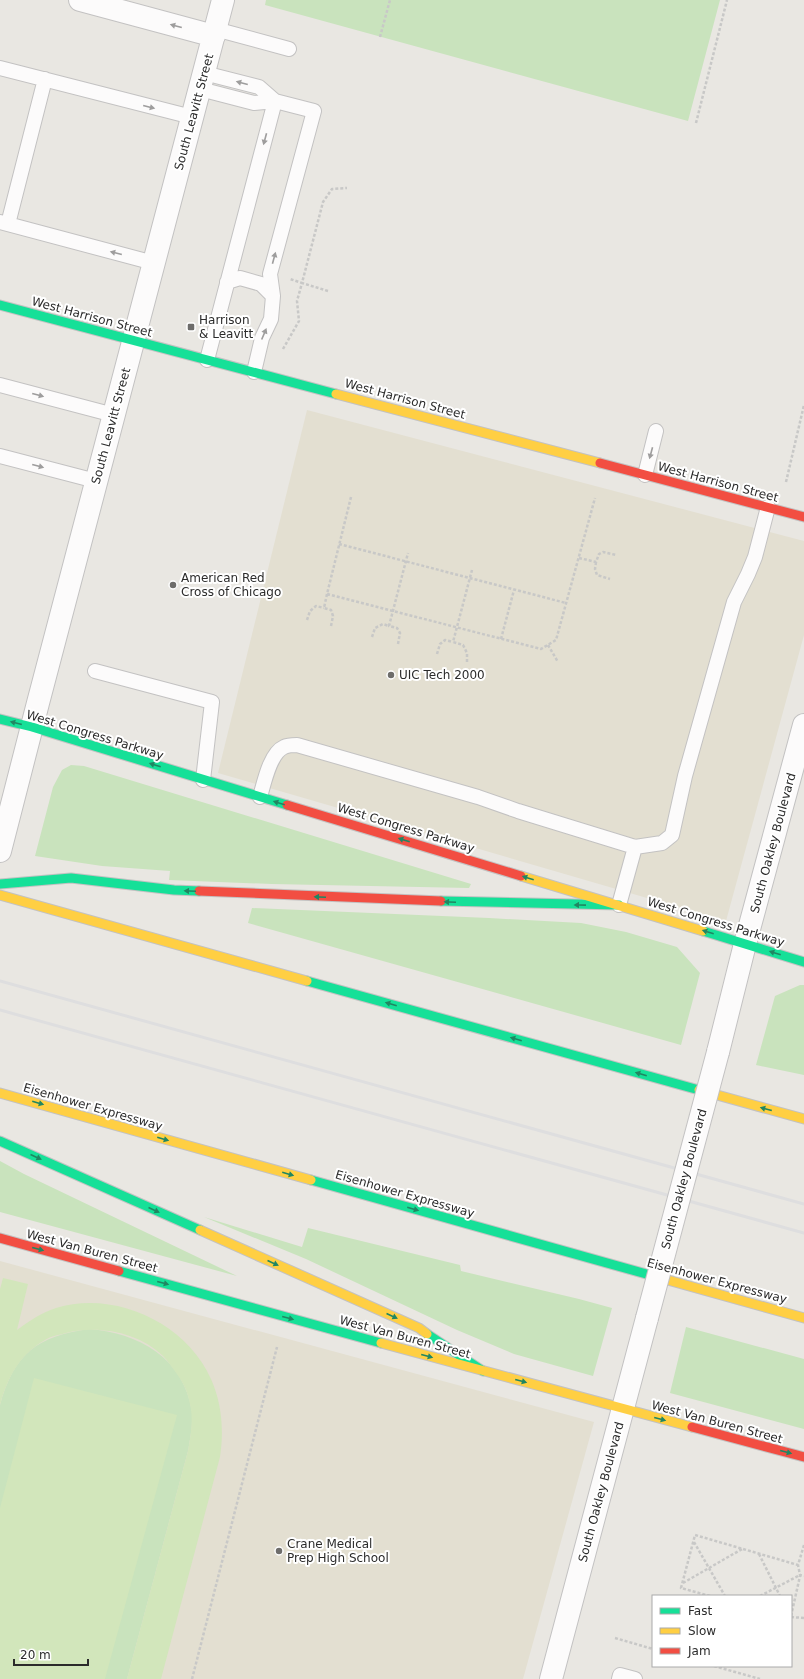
<svg xmlns="http://www.w3.org/2000/svg" width="804" height="1679" viewBox="0 0 804 1679" font-family="'DejaVu Sans',sans-serif">
<rect width="100%" height="100%" fill="#e9e7e2"/>
<!-- education -->
<path fill="#e3dfd1" d="M307,410L804,541V635L726,921L218,773Z
M0,1261L594,1422L523,1679H0Z"/>
<!-- green -->
<path fill="#c9e3bd" d="M266,0H720L688,121L265,5Z
M71,765L84,766L471,884L469,888L272,884L169,880L170,871L102,866L35,856L53,787L62,770Z
M252,908L489,918L581,923L626,932L677,947L700,973L681,1045L248,923Z
M800,985H804V1075L756,1065L775,996Z
M0,1161L24,1174L237,1276L0,1212Z
M204,1217L302,1247L308,1228L460,1265L461,1271L579,1299L612,1308L593,1376L514,1354L457,1330L306,1259Z
M686,1327L804,1359V1429L670,1393Z
M89,1329C139,1333 184,1358 192,1412C193,1425 190,1439 188,1451L127,1679H0V1405C14,1354 37,1336 89,1329Z"/>
<!-- pitch -->
<path fill="#d2e6bb" d="M3,1278L28,1284L17,1330C29,1321 41,1313 56,1308C115,1290 186,1323 211,1379C222,1404 224,1430 220,1457L161,1679H127L188,1451C191,1434 194,1417 189,1400C187,1389 181,1379 174,1370C171,1366 167,1360 163,1356C138,1332 98,1325 66,1333C59,1335 51,1336 45,1340C20,1354 7,1378 0,1405V1289Z
M34,1378L177,1415L105,1679H0V1508Z"/>
<g fill="none" stroke-linecap="round" stroke-linejoin="round">
<!-- lane casing -->
<g stroke="#c3c2c2" stroke-width="16">
<path id="lane" d="M215,29L289,49
M0,68L192,117
M204,73L259,87L275,101
M200,89L254,103L275,101L314,111L270,274L273,296L271,319L262,338L254,372
M0,222L154,263
M8,224L45,79
M227,282L240,278L261,284L273,296
M207,360L275,101
M0,385L114,415
M0,456L96,481
M645,475L656,431
M95,671L212,702L203,780
M260,797C264,783 270,753 284,747C288,745 293,745 297,745L478,797L518,811L635,847L619,905
M635,847L662,843L672,835L685,776L734,602L748,574L755,557L768,507
M619,1679L620,1675L635,1679"/>
</g>
<!-- street casing -->
<g stroke="#c3c2c2" stroke-width="24">
<path id="street" d="M80,0L214,36
M0,851L38,703L223,0
M718,1052L745,944L804,725
M551,1679L647,1318"/>
</g>
<!-- fast casing -->
<g stroke="#c3c2c2" stroke-width="11">
<path id="fast" d="M0,305L336,394
M0,719L32,727L287,805
M0,884L71,878L174,890L199,891
M441,901L619,905
M703,931L804,962
M307,981L699,1090
M0,1141L200,1230
M311,1180L657,1277
M119,1271L381,1343
M427,1334L483,1371"/>
</g>
<!-- slow casing -->
<g stroke="#c3c2c2" stroke-width="11">
<path id="slow" d="M336,394L600,463
M521,876L703,931
M0,895L307,981
M699,1090L804,1119
M0,1093L311,1180
M200,1230L419,1328L427,1334
M657,1277L804,1318
M381,1343L692,1427"/>
</g>
<!-- jam casing -->
<g stroke="#c3c2c2" stroke-width="11">
<path id="jam" d="M600,463L804,517
M287,805L521,876
M199,891L441,901
M0,1238L119,1271
M692,1427L804,1457"/>
</g>
<!-- path -->
<path stroke="#c8c8c7" stroke-width="2.5" stroke-dasharray="3 2" stroke-linecap="butt" d="M380,37L390,0
M696,123L727,0
M328,291L302,283L323,202L332,189L347,188
M283,349L299,321L297,301L302,283L290,279
M786,482L804,405
M351,497L327,594L541,649L556,640L595,498
M339,544L566,603
M579,558L596,562L599,554L603,552L616,555
M596,562L595,569L597,575L610,579
M327,594L324,608L331,610L333,616L331,626
M307,620L310,611L316,606L324,608
M372,637L375,628L383,624L389,626
M501,639L514,590
M398,644L400,633L397,628L389,626L408,553
M548,645L558,662
M437,654L440,644L445,640L453,642
M467,662V653L463,645L453,642L472,570
M694,1542L725,1596
M804,1545L798,1565L800,1575L804,1576
M759,1554L780,1596
M683,1583L742,1549
M710,1596L681,1588L695,1535L798,1565
M760,1596L800,1575
M791,1616L800,1576
M791,1617L804,1618
M615,1638L653,1649
M714,1666L760,1679
M192,1679L277,1347"/>
<!-- lane -->
<use href="#lane" stroke="#fcfbfb" stroke-width="14"/>
<!-- street -->
<use href="#street" stroke="#fcfbfb" stroke-width="22"/>
<!-- fast -->
<use href="#fast" stroke="#16e098" stroke-width="9"/>
<!-- slow -->
<use href="#slow" stroke="#ffcf43" stroke-width="9"/>
<!-- jam -->
<use href="#jam" stroke="#f24e42" stroke-width="9"/>
<!-- rail -->
<path stroke="#dededf" stroke-width="3" d="M0,981L804,1204
M0,1010L804,1233"/>
<!-- street-bridge casing -->
<g stroke="#c3c2c2" stroke-width="24" stroke-linecap="butt">
<path id="street-bridge" d="M647,1318L718,1052"/>
</g>
<!-- street-bridge -->
<use href="#street-bridge" stroke="#fcfbfb" stroke-width="22"/>
</g>
<!-- one-way arrows -->
<defs><path id="oneway-solid" d="M-6-.8H1V-3.2L6.5 0L1 3.2V.8H-6Z"/></defs>
<g fill="#9e9d9d">
<use href="#oneway-solid" transform="translate(176 26) rotate(-165)"/>
<use href="#oneway-solid" transform="translate(242 83) rotate(-165)"/>
<use href="#oneway-solid" transform="translate(149 107) rotate(14)"/>
<use href="#oneway-solid" transform="translate(265 139) rotate(105)"/>
<use href="#oneway-solid" transform="translate(116 253) rotate(-166)"/>
<use href="#oneway-solid" transform="translate(274 258) rotate(-75)"/>
<use href="#oneway-solid" transform="translate(264 334) rotate(-67)"/>
<use href="#oneway-solid" transform="translate(38 395) rotate(15)"/>
<use href="#oneway-solid" transform="translate(651 453) rotate(105)"/>
<use href="#oneway-solid" transform="translate(38 466) rotate(15)"/>
</g>
<g fill="#208662">
<use href="#oneway-solid" transform="translate(16 723) rotate(-166)"/>
<use href="#oneway-solid" transform="translate(155 765) rotate(-163)"/>
<use href="#oneway-solid" transform="translate(279 803) rotate(-163)"/>
<use href="#oneway-solid" transform="translate(404 840) rotate(-163)"/>
<use href="#oneway-solid" transform="translate(528 878) rotate(-163)"/>
<use href="#oneway-solid" transform="translate(190 891) rotate(-178)"/>
<use href="#oneway-solid" transform="translate(320 897) rotate(-178)"/>
<use href="#oneway-solid" transform="translate(450 902) rotate(-178)"/>
<use href="#oneway-solid" transform="translate(580 905) rotate(-179)"/>
<use href="#oneway-solid" transform="translate(708 932) rotate(-163)"/>
<use href="#oneway-solid" transform="translate(775 953) rotate(-163)"/>
<use href="#oneway-solid" transform="translate(391 1004) rotate(-164)"/>
<use href="#oneway-solid" transform="translate(516 1039) rotate(-164)"/>
<use href="#oneway-solid" transform="translate(641 1074) rotate(-164)"/>
<use href="#oneway-solid" transform="translate(38 1103) rotate(16)"/>
<use href="#oneway-solid" transform="translate(766 1109) rotate(-165)"/>
<use href="#oneway-solid" transform="translate(163 1139) rotate(16)"/>
<use href="#oneway-solid" transform="translate(36 1157) rotate(24)"/>
<use href="#oneway-solid" transform="translate(288 1174) rotate(16)"/>
<use href="#oneway-solid" transform="translate(413 1209) rotate(16)"/>
<use href="#oneway-solid" transform="translate(154 1210) rotate(24)"/>
<use href="#oneway-solid" transform="translate(38 1249) rotate(15)"/>
<use href="#oneway-solid" transform="translate(273 1263) rotate(24)"/>
<use href="#oneway-solid" transform="translate(163 1283) rotate(15)"/>
<use href="#oneway-solid" transform="translate(392 1316) rotate(24)"/>
<use href="#oneway-solid" transform="translate(288 1318) rotate(15)"/>
<use href="#oneway-solid" transform="translate(427 1356) rotate(15)"/>
<use href="#oneway-solid" transform="translate(521 1381) rotate(15)"/>
<use href="#oneway-solid" transform="translate(660 1419) rotate(15)"/>
<use href="#oneway-solid" transform="translate(786 1452) rotate(15)"/>
</g>
<!-- markers -->
<g fill="#6e6d6b" stroke="#fff" stroke-width="1.5">
<rect x="187" y="323" width="8" height="8" rx="2"/>
<circle cx="173" cy="585" r="4"/>
<circle cx="391" cy="675" r="4"/>
<circle cx="279" cy="1551" r="4"/>
</g>
<g text-anchor="middle" dominant-baseline="central" stroke-width="4" stroke-linejoin="round" paint-order="stroke">
<!-- street labels -->
<g font-size="12" fill="#2b2b2b" stroke="#fff">
<text transform="translate(194 112) rotate(-75)">South Leavitt Street</text>
<text transform="translate(92 317) rotate(15)">West Harrison Street</text>
<text transform="translate(405 399) rotate(15)">West Harrison Street</text>
<text transform="translate(111 426) rotate(-75)">South Leavitt Street</text>
<text transform="translate(718 482) rotate(15)">West Harrison Street</text>
<text transform="translate(95 735) rotate(17)">West Congress Parkway</text>
<text transform="translate(406 828) rotate(17)">West Congress Parkway</text>
<text transform="translate(773 843) rotate(-75)">South Oakley Boulevard</text>
<text transform="translate(716 922) rotate(17)">West Congress Parkway</text>
<text transform="translate(93 1107) rotate(16)">Eisenhower Expressway</text>
<text transform="translate(684 1179) rotate(-75)">South Oakley Boulevard</text>
<text transform="translate(405 1194) rotate(16)">Eisenhower Expressway</text>
<text transform="translate(92 1251) rotate(15)">West Van Buren Street</text>
<text transform="translate(717 1281) rotate(15)">Eisenhower Expressway</text>
<text transform="translate(405 1337) rotate(15)">West Van Buren Street</text>
<text transform="translate(717 1422) rotate(15)">West Van Buren Street</text>
<text transform="translate(601 1492) rotate(-75)">South Oakley Boulevard</text>
</g>
<!-- poi labels -->
<g font-size="12" fill="#2b2b2b" stroke="#fff" text-anchor="start">
<text x="199" y="320">Harrison<tspan x="199" dy="14">&amp; Leavitt</tspan></text>
<text x="181" y="578">American Red<tspan x="181" dy="14">Cross of Chicago</tspan></text>
<text x="399" y="675">UIC Tech 2000</text>
<text x="287" y="1544">Crane Medical<tspan x="287" dy="14">Prep High School</tspan></text>
</g>
</g>
<!-- legend -->
<rect x="652" y="1595" width="140" height="72" fill="#ffffff" stroke="#aaaaaa"/>
<rect x="660" y="1608" width="20" height="6" fill="#16e098" stroke="#aaaaaa"/>
<text x="688" y="1615" font-size="12" fill="#2b2b2b">Fast</text>
<rect x="660" y="1628" width="20" height="6" fill="#ffcf43" stroke="#aaaaaa"/>
<text x="688" y="1635" font-size="12" fill="#2b2b2b">Slow</text>
<rect x="660" y="1648" width="20" height="6" fill="#f24e42" stroke="#aaaaaa"/>
<text x="688" y="1655" font-size="12" fill="#2b2b2b">Jam</text>
<!-- scale -->
<path d="M14 1659v6h74v-6" fill="none" stroke="#2b2b2b" stroke-width="2"/>
<text x="20" y="1659" font-size="12" fill="#2b2b2b" stroke="#ffffff" stroke-width="3" paint-order="stroke">20 m</text>
</svg>
